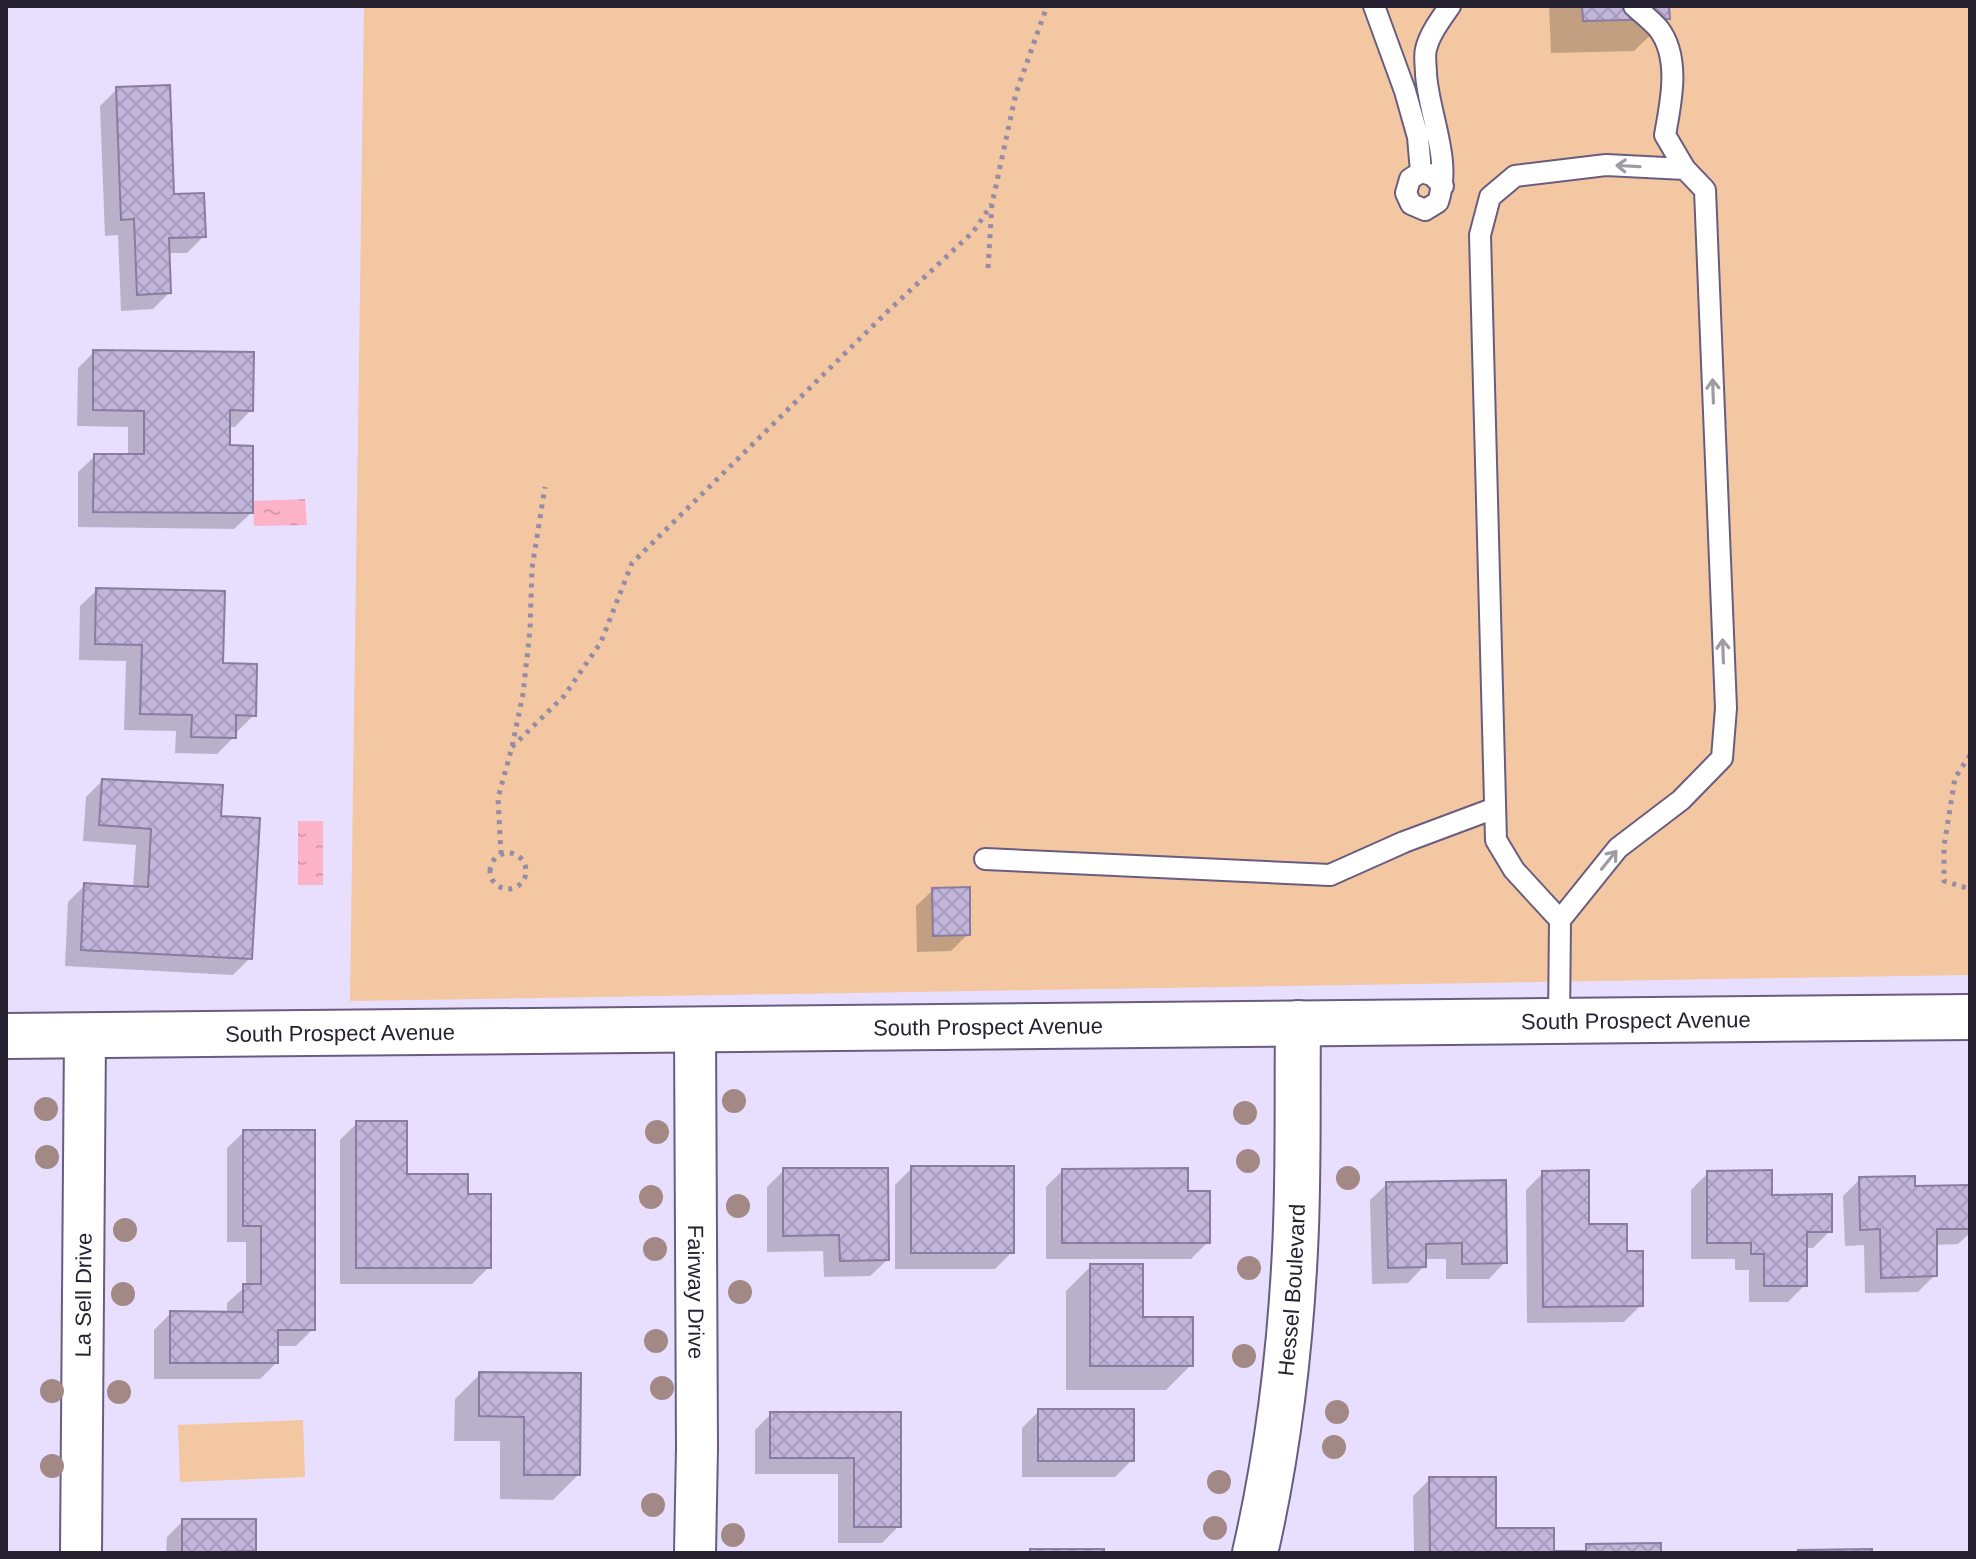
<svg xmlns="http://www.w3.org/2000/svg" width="1976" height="1559" viewBox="0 0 1976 1559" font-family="Arial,sans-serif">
<defs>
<pattern id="water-ripples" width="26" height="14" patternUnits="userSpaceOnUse" patternTransform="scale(2)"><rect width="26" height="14" fill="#fcb3c8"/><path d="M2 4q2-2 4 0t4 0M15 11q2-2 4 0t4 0" fill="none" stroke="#d89aac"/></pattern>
<pattern id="building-cross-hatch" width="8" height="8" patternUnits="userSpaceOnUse" patternTransform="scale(2)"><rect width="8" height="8" fill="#c2b5db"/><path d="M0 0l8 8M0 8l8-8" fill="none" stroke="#a79bbc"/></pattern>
</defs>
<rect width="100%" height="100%" fill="#e8defd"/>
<!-- green -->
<path fill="#f4c7a3" d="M364,6H1970V975L350,1001Z
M303,1420L305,1477L180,1482L178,1425Z"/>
<!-- water -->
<path fill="url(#water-ripples)" d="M305,499L307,525L254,526L253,501Z
M298,821H323V885H298Z"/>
<!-- shadow -->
<path fill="#0003" d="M1549,6H1667L1668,18L1634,51L1551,53Z
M117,89L172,197L204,236L187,253H168L169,293L153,309L121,311L118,235L105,236L100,106Z
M94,352L251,410L235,427H228V447L251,513L234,529L78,527V472L95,456H128V427L77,426L78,368Z
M97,590L221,665L254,715L237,732H234V737L217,754L175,753L176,731L124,730L126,661L79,660L80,606Z
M102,781L219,817L250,958L233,975L65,966L68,902L85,885L133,888L136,845L83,841L86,797Z
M933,890L968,934L951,951L917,952L916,906Z
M357,1123L405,1176L466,1196L489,1267L472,1284H340V1140Z
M244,1132L313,1329L296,1346H276V1363L260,1379H154V1330L171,1313L227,1314V1303L246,1286V1242H227V1148Z
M912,1168L1012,1252L995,1269H895V1185Z
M784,1170L887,1260L870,1276L824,1277L823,1251L767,1252V1187Z
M1062,1171L1186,1193L1208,1242L1191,1259H1046V1187Z
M1543,1173L1587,1226L1641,1305L1624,1322L1527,1323L1526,1190Z
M1708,1173L1770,1197L1830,1231L1813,1248H1805V1285L1788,1302H1749V1270H1735V1259H1691V1190Z
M1860,1179L1913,1188L1970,1187V1233L1958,1244L1935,1245V1275L1918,1292L1865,1293L1864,1245L1845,1246L1843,1196Z
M1387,1184L1505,1262L1489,1279H1446V1259H1424V1266L1408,1283L1372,1284L1370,1200Z
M1091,1266L1141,1319L1191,1365L1166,1390H1066V1291Z
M480,1374L579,1375L578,1475L553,1500L500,1499V1441H454L455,1399Z
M1039,1411L1132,1460L1115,1477H1022V1428Z
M771,1414H899V1526L882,1543H838V1474H755V1430Z
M1430,1479L1494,1530L1552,1553H1414L1413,1496Z
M183,1521L254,1551L251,1553H166L167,1537Z"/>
<!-- building -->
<path fill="url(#building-cross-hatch)" stroke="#897ca0" stroke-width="2" d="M1582,6H1669L1670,19L1583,21Z
M170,85L174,194L204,193L206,237L169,238L171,293L137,295L134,219L121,220L116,87Z
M93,350L254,352L253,411L230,410V445L253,446V513L93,512L94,454H144V411L93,410Z
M96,588L225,591L223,663L257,664L256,716L236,715V738L191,737L192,715L140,714L142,645L95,644Z
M102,779L223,785L221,816L260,818L252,959L81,950L84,883L148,887L151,829L99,825Z
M970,887V935L933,936L932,888Z
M356,1121H407V1174H468V1194H491V1268H356Z
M243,1130H315V1330H278V1363H170V1311L243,1312V1284H261V1226H243Z
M911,1166H1014V1253H911Z
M783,1168H888L889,1260L840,1261L839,1235L783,1236Z
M1188,1168V1191H1210V1243H1062V1169Z
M1589,1170V1224H1627V1251H1643V1306L1543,1307L1542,1171Z
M1772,1170V1195L1832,1194V1232H1807V1286H1764V1254H1751V1243H1707V1171Z
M1915,1176V1186L1970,1185V1229H1937V1276L1881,1278L1880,1229L1860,1230L1859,1177Z
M1506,1180L1507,1263L1462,1264V1243L1426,1244V1267L1388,1268L1386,1182Z
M1090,1264H1143V1317H1193V1366H1090Z
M479,1372L581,1373L580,1475H524V1417L479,1416Z
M1038,1409H1134V1461H1038Z
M770,1412H901V1527H854V1458H770Z
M1429,1477H1496V1528H1554V1551H1586V1544L1661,1543V1553H1430Z
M182,1519H256V1551L182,1553Z
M1030,1549H1104V1553H1030Z
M1872,1549V1553H1798V1550Z"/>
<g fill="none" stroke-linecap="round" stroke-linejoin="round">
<!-- lane casing -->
<g stroke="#695d7f" stroke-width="24">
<path id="lane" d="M1374,6L1405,91L1418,137L1421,172
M1634,6C1642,13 1651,20 1658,28C1681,57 1671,102 1665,135L1685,169
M1443,186L1432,175L1421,172L1410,179L1406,193L1411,204L1425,210L1438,202C1452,160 1429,116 1426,74C1426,66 1424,56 1426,49C1430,33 1441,19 1450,6
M985,859L1330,875L1404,842L1495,808
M1559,1021L1560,920L1618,848L1681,800L1722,758L1726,708L1705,190L1685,169L1606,165L1515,176L1490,197L1480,235L1496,840L1514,870L1560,920"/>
</g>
<!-- street casing -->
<g stroke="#695d7f" stroke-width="44">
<g id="street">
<path id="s1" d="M695,1030L697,1448L695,1553"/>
<path id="s2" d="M81,1553L85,1036"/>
</g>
</g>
<!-- secondary casing -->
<g stroke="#695d7f" stroke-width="48">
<g id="secondary">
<path id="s3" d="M6,1036L1970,1017"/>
<path id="s4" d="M1255,1553C1278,1453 1290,1352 1295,1250C1299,1175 1297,1099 1298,1023"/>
</g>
</g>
<!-- path -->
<path stroke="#958da5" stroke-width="5" stroke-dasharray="4 6" stroke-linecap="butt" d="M988,268L992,204L1016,93L1047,6
M512,747L564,696L601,642L632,563L888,311L973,232L992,204
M1970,755L1955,778L1944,846V881L1970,889
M490 871a18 18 0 1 1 36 0a18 18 0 1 1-36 0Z
M501,854L498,798L512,747L523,694L530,630L532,568L545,487"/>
<!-- lane -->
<use href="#lane" stroke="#fff" stroke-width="20"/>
<!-- street -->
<use href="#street" stroke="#fff" stroke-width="40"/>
<!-- secondary -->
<use href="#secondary" stroke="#fff" stroke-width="44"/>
</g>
<!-- trees -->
<g fill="#a28985">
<circle cx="734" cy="1101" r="12"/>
<circle cx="46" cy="1109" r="12"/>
<circle cx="1245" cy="1113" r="12"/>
<circle cx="657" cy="1132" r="12"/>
<circle cx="47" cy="1157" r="12"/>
<circle cx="1248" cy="1161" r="12"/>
<circle cx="1348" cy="1178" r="12"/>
<circle cx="651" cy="1197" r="12"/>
<circle cx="738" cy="1206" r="12"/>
<circle cx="125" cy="1230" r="12"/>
<circle cx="655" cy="1249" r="12"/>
<circle cx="1249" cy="1268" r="12"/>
<circle cx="740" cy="1292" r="12"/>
<circle cx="123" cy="1294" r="12"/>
<circle cx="656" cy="1341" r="12"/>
<circle cx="1244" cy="1356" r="12"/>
<circle cx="662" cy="1388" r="12"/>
<circle cx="52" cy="1391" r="12"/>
<circle cx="119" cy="1392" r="12"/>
<circle cx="1337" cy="1412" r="12"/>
<circle cx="1334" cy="1447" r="12"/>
<circle cx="52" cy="1466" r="12"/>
<circle cx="1219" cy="1482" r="12"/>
<circle cx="653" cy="1505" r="12"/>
<circle cx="1215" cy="1528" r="12"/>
<circle cx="733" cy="1535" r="12"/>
</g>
<!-- one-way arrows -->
<defs><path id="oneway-shaft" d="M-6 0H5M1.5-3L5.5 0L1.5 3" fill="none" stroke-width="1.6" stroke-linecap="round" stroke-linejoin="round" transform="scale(2)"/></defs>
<g stroke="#9e9ca2">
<use href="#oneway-shaft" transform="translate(1628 166) rotate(-177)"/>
<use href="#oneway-shaft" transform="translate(1713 391) rotate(-92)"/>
<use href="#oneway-shaft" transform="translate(1723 651) rotate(-92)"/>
<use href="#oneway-shaft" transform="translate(1609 860) rotate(-51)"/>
</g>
<g text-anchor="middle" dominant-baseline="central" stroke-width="6" stroke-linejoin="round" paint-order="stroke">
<!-- street labels -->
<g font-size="22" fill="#272231" stroke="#fff">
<text stroke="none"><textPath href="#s3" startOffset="1630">South Prospect Avenue</textPath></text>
<text stroke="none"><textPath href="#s3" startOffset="982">South Prospect Avenue</textPath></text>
<text stroke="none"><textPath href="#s3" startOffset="334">South Prospect Avenue</textPath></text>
<text stroke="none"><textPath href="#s4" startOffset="266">Hessel Boulevard</textPath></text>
<text stroke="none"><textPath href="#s1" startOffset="262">Fairway Drive</textPath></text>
<text stroke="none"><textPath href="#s2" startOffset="258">La Sell Drive</textPath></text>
</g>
</g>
<!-- border -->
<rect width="1976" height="1559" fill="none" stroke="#272231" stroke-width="16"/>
</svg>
